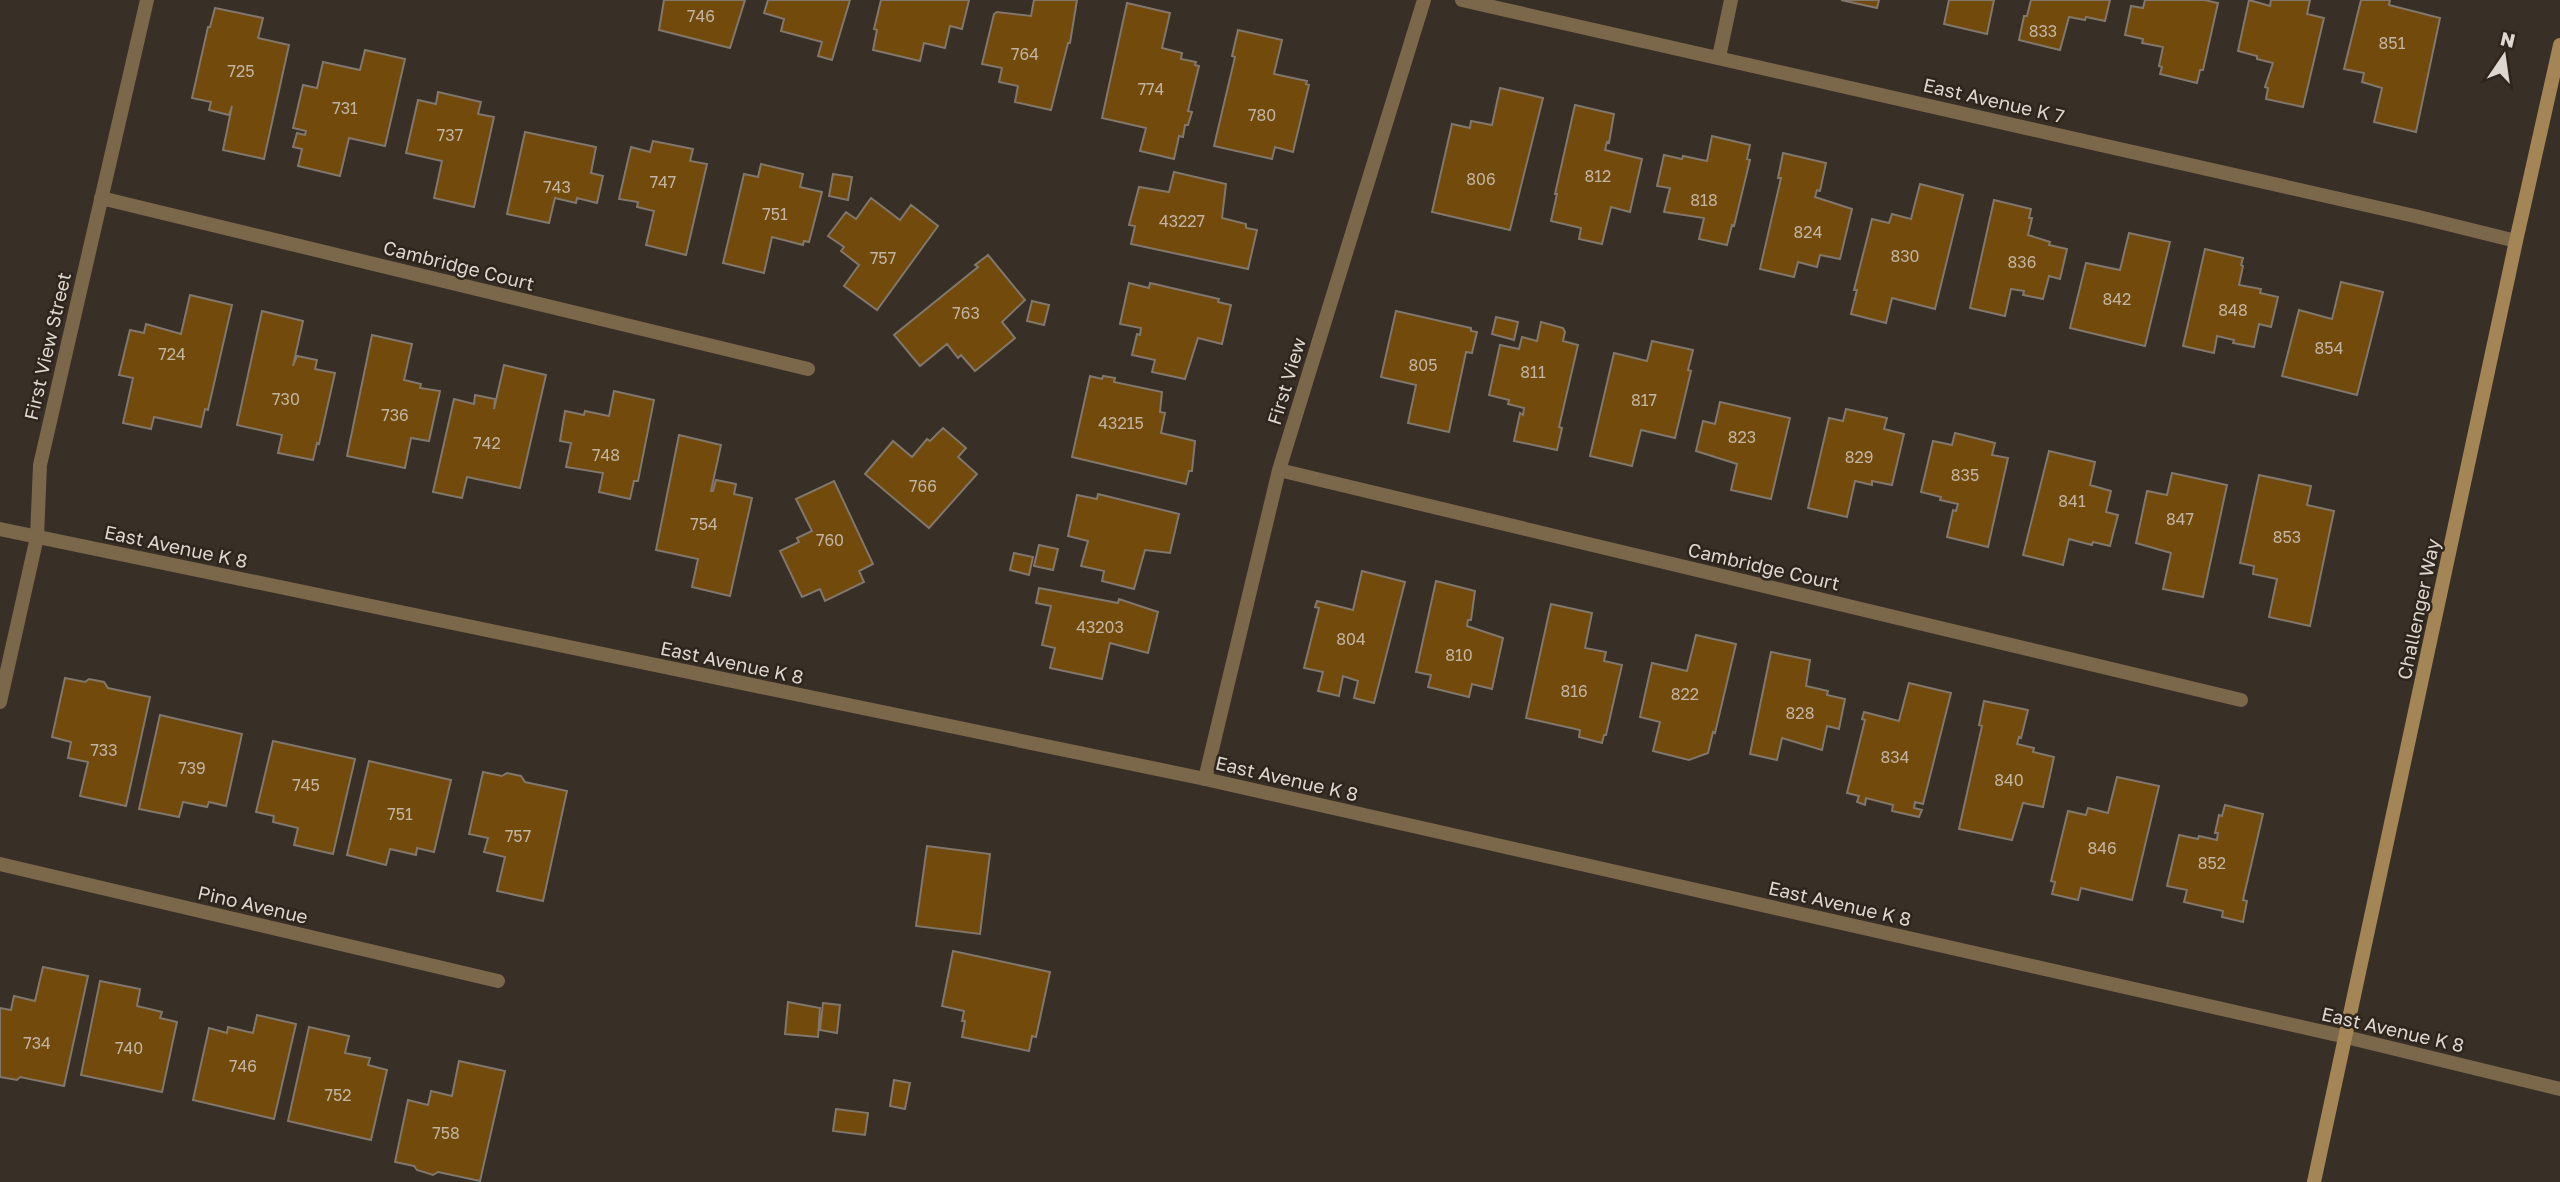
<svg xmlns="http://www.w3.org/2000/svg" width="2560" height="1182" viewBox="0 0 2560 1182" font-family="'Golos Text',sans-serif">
<rect width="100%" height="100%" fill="#382f26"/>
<!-- building -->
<path fill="#714a0c" stroke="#81776c" stroke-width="2" d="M664,0H745L730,48L659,30Z
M768,0H850L832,60L818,56L822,42L781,31L784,19L764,13Z
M881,0H969L962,29L950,26L945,48L924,43L920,61L873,50L877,30L874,29Z
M1034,0H1077L1070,43H1068L1051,110L1015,102L1018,86L999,82L1002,68L982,64L994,14L997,12L1031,16Z
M1841,0H1879L1877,8Z
M1949,0H1994L1987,34L1944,24Z
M2031,0H2110L2105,21L2086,17L2085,20L2069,17L2060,50L2019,40L2024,16H2027Z
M2145,0H2204L2218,3L2203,70H2200L2197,83L2160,74L2162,67L2159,66L2163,47L2142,43L2143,39L2125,35L2131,6L2143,8Z
M2249,0L2270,6L2271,0H2310L2307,14L2324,18L2303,107L2266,99L2268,88L2265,87L2273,63L2257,59V56L2238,51Z
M2361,0H2390L2389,5L2440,18L2416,132L2374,122L2382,88L2362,82L2364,73L2344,69Z
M1127,3L1170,13L1162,48L1182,53L1181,59L1196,62L1195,65L1199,66L1188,111L1192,112L1188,125H1185L1183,137L1179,136L1174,159L1140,151L1146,128L1102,118Z
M215,8L263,18L258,38L289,45L264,159L223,150L232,106L229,115L209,110L211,102L192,98L208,27H210Z
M1238,30L1282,40L1274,74L1307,81L1306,84L1309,85L1293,152L1275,147L1272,159L1214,146L1235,57L1232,56Z
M365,50L405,59L385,146L349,138L340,176L298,166L302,149L293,147L297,133L305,135L306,131L293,128L303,85L317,88L323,62L360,70Z
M1500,88L1543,98L1510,230L1432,212L1452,124L1470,128L1471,121L1492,125Z
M438,92L481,102L478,114L494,117L474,207L434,198L442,161L406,153L418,100L436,104Z
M1575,105L1614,114L1609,143L1607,142L1605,150L1642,159L1630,212L1611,207L1602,244L1579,239L1581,228L1551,221L1557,194H1555Z
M525,132L596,147L591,173L603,176L597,203L577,198L576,203L555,198L549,223L507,214Z
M1712,136L1750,145L1747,159L1750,160L1734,226L1732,225L1727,245L1699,239L1704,218L1664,212L1670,188L1657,186L1664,155L1682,159L1683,156L1707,161Z
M653,141L693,149L690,161L707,164L686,255L646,245L654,211L637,207L638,202L619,199L631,147L650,152Z
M1783,153L1826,163L1820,191L1817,190L1815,197L1852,209L1840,259L1820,255L1817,267L1798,262L1794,277L1760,269L1781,178H1778Z
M761,164L803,174L800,187L822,192L809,242L804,241L803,245L772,237L764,273L723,263L744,174L758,177Z
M1174,172L1226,184L1222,218L1246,224V228L1257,230L1248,269L1131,244L1135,226L1129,225L1139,187L1169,192Z
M833,174L852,177L848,200L829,196Z
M1920,184L1963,195L1935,309L1892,298L1886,323L1851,314L1857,290H1854L1872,219L1889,223L1892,214L1911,219Z
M871,198L900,220L911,205L938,226L877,310L844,286L859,265L841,251L844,247L828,236L846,212L856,219Z
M1994,200L2031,209L2029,218H2032L2028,235L2050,242L2049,245L2067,249L2060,279L2049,276L2043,299L2023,295L2024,291L2011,289L2005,316L1970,308Z
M2129,233L2170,242L2145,346L2070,328L2086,263L2120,270Z
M2205,249L2243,258L2241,265L2243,266L2239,285L2261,289L2260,293L2278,297L2271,327L2259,324L2254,347L2233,343L2234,340L2217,336L2214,353L2183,346Z
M988,255L1025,300L1002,322L1015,338L975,371L961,355L958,358L947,344L920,366L894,335L978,267L975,265Z
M2341,282L2383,292L2357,395L2282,376L2299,310L2332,319Z
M1129,283L1149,288L1150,283L1219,299L1218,302L1231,305L1222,344L1198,338L1185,379L1152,372L1155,360L1132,355L1137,334L1140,335L1141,328L1120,324Z
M190,295L232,305L208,410L205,409L201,427L154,417L151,429L123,423L133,378L119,375L130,330L144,333L146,324L181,334Z
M1032,301L1049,305L1044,325L1027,321Z
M262,311L303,321L293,366L297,356L317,360L315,369L335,373L319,444L317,443L313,460L278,453L282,435L237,425Z
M1396,311L1471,328V331L1477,332L1472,353L1466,352L1449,432L1408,423L1416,385L1381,377Z
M1496,317L1518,322L1514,340L1492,334Z
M1541,322L1563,328L1565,332L1563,341L1578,345L1559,427L1562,428L1557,450L1514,441L1520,413L1523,415L1524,408L1508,404L1509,400L1489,395L1500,345L1519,349L1522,337L1537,341Z
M372,335L412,344L404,380L421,384L420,388L440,391L429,441L411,438L405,468L347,456Z
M1652,341L1693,350L1688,370L1691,371L1675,438L1641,430L1632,466L1590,456L1614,353L1647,361Z
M504,365L546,375L520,488L467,477L462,498L433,492L454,399L474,404L475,395L495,399L494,409Z
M1090,376L1102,379L1103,376L1115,378L1114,382L1162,392L1160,412L1165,413L1161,433L1195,441L1192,471H1189L1186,484L1072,457Z
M614,391L654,400L638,481H634L630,499L599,492L603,473L566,467L571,443L560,441L565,411L584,415L585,411L609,416Z
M1720,402L1790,418L1771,499L1731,490L1737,464L1696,451L1703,421L1715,424Z
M1846,409L1887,418L1884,429L1904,434L1892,485L1872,481V485L1855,481L1847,517L1808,508L1829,418L1843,421Z
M943,428L966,448L958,457L977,474L929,528L865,474L893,441L912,457L927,439L930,441Z
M1955,433L1995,443L1992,455L2008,458L1988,547L1947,537L1953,510L1956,511L1958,504L1940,500L1941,497L1921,492L1933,441L1952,445Z
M679,435L721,445L711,491H713L716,480L736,484L734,494L752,498L730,596L692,587L698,559L656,550Z
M2049,451L2095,462L2090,485L2111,491L2106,512L2118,515L2110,546L2093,542L2092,545L2069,539L2063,565L2023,555Z
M2172,473L2227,485L2203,597L2163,589L2171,553L2136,543L2147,491L2167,495Z
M2259,475L2311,486L2307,505L2334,511L2310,626L2269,617L2277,579L2253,574L2254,566L2240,563Z
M834,481L873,564L859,571L864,582L825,601L820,589L802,597L780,551L799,542L797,538L812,531L796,499Z
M1098,494L1179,514L1170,553L1145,550L1134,589L1102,581L1104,571L1081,566L1088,541L1068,536L1077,495L1097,499Z
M1039,545L1058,549L1053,570L1034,566Z
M1014,553L1033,557L1029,575L1010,570Z
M1362,571L1405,582L1374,703L1354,698L1358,681L1343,676L1339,696L1318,691L1323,672L1304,668L1319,608L1315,607L1317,601L1353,610Z
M1436,581L1475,591L1471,620H1468L1467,626L1503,638L1492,689L1472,684L1469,697L1428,687L1431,675L1416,672Z
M1039,588L1118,603L1119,599L1158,612L1148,653L1110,643L1102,679L1050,668L1055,648L1042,645L1051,606L1036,603Z
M1551,604L1592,613L1585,648L1606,652L1604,661L1622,665L1606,735H1604L1602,743L1579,737L1580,730L1526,718Z
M1696,635L1736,644L1715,733L1713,732L1708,753L1689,760L1653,751L1660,722L1640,717L1652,663L1687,671Z
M1771,652L1810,660L1806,686L1828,691L1827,695L1845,699L1839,729L1827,726L1822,750L1782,738L1777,760L1750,754Z
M65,678L85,682L89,679L104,682L108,688L150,697L126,806L80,796L88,762L68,758L71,742L52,737Z
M1909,683L1951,693L1923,804L1915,802L1914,808L1922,810L1919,817L1892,811L1893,805L1866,798L1865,805L1857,802L1859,796L1847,793L1865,720L1862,719L1864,712L1899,721Z
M1984,701L2028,710L2021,738L2019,737L2017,744L2034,748L2033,752L2054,757L2043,807L2023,803L2012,840L1959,829L1982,726L1979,725Z
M160,715L242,734L226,806L209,802L207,807L183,802L179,817L139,809Z
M273,741L355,759L333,854L294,845L298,828L273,822L274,816L256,812Z
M369,761L451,780L434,852L417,848L416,855L390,849L386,865L347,855Z
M483,772L502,776L507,773L521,776L525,782L567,791L543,901L497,891L505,857L484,852L488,838L469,834Z
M2117,777L2159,786L2132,900L2081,888L2078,900L2052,894L2055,882L2051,881L2068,811L2086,815L2088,808L2108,813Z
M2225,805L2263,814L2243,900L2247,901L2243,922L2222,917L2223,911L2184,902L2187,890L2167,886L2179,835L2198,839L2199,836L2217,840L2218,833H2215L2219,815L2222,816Z
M927,846L990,854L980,934L916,926Z
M953,951L1050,972L1036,1037L1032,1036L1029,1051L962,1037L965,1021H962L964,1011L942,1006Z
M43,967L88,976L64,1086L20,1077L17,1080L0,1077V1008L11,1010L14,996L35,1001Z
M100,981L140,989L137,1006L162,1012L160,1018L177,1022L162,1092L81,1075Z
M788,1002L820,1008L818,1037L785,1034Z
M823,1003L840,1005L837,1033L820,1030Z
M257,1015L296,1024L274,1119L193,1100L209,1028L227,1033L228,1027L253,1033Z
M309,1027L349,1036L345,1053L370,1058L368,1065L387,1070L371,1140L288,1121Z
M459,1061L505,1071L480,1181L438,1172L433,1175L417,1170L414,1166L395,1162L408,1100L428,1105L431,1091L452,1096Z
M894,1080L910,1083L905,1109L890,1106Z
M836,1109L868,1113L865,1135L833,1131Z"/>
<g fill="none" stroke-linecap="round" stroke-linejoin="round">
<!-- service -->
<path stroke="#7b6749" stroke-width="14" d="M0,864L498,981"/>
<!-- minor -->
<path stroke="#7b6749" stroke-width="14" d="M1462,0L2419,217L2516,241
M1719,57L1731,0
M101,198L808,369
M1279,470L2241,700
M0,702L37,537L40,465L147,0
M1205,779L1279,470L1424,0"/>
<!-- tertiary -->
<path stroke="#7b6749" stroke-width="14" d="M0,529L1205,779L2346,1037L2560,1089"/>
<!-- secondary -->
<path stroke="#a48555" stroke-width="14" d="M2314,1182L2516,241L2560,45"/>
</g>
<g text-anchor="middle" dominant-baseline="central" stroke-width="5" stroke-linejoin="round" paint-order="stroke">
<!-- number labels -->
<g font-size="16" fill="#c2b4a0">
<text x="701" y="16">746</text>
<text x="2043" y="31">833</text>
<text x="2392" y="43">851</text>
<text x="1025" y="54">764</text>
<text x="241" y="71">725</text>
<text x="1151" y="89">774</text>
<text x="345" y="108">731</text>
<text x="1262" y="115">780</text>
<text x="450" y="135">737</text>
<text x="1598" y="176">812</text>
<text x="1481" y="179">806</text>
<text x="663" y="182">747</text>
<text x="557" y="187">743</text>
<text x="1704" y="200">818</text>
<text x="775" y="214">751</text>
<text x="1182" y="221">43227</text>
<text x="1808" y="232">824</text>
<text x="1905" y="256">830</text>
<text x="883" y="258">757</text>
<text x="2022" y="262">836</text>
<text x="2117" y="299">842</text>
<text x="2233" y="310">848</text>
<text x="966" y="313">763</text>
<text x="2329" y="348">854</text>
<text x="172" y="354">724</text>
<text x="1423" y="365">805</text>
<text x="1533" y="372">811</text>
<text x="286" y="399">730</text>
<text x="1644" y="400">817</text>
<text x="395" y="415">736</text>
<text x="1121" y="423">43215</text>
<text x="1742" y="437">823</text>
<text x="487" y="443">742</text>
<text x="606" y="455">748</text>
<text x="1859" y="457">829</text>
<text x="1965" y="475">835</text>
<text x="923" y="486">766</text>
<text x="2072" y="501">841</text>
<text x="2180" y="519">847</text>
<text x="704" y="524">754</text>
<text x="2287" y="537">853</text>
<text x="830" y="540">760</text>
<text x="1100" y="627">43203</text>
<text x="1351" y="639">804</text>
<text x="1459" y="655">810</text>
<text x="1574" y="691">816</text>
<text x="1685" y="694">822</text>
<text x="1800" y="713">828</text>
<text x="104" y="750">733</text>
<text x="1895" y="757">834</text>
<text x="192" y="768">739</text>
<text x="2009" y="780">840</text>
<text x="306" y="785">745</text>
<text x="400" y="814">751</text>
<text x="518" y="836">757</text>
<text x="2102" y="848">846</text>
<text x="2212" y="863">852</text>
<text x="37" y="1043">734</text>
<text x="129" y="1048">740</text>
<text x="243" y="1066">746</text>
<text x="338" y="1095">752</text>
<text x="446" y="1133">758</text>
</g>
<!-- street labels -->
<g font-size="19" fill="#ddd7d1" stroke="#2e251c">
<text transform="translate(1994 100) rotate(13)">East Avenue K 7</text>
<text transform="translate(459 265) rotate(14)">Cambridge Court</text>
<text transform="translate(47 346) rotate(-77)">First View Street</text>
<text transform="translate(1286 381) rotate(-73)">First View</text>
<text transform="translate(176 546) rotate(12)">East Avenue K 8</text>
<text transform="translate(1764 566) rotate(13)">Cambridge Court</text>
<text transform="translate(2418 609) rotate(-78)">Challenger Way</text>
<text transform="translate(732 662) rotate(12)">East Avenue K 8</text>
<text transform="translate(1287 778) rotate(13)">East Avenue K 8</text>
<text transform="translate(1840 903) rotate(13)">East Avenue K 8</text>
<text transform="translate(253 904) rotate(13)">Pino Avenue</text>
<text transform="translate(2393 1029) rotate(13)">East Avenue K 8</text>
</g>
</g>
<!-- north arrow -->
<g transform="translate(2504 56) rotate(13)" stroke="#2e251c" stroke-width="5" paint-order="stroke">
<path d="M0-5L12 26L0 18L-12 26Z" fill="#ddd7d1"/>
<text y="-10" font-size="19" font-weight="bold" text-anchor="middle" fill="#ddd7d1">N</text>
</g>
</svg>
